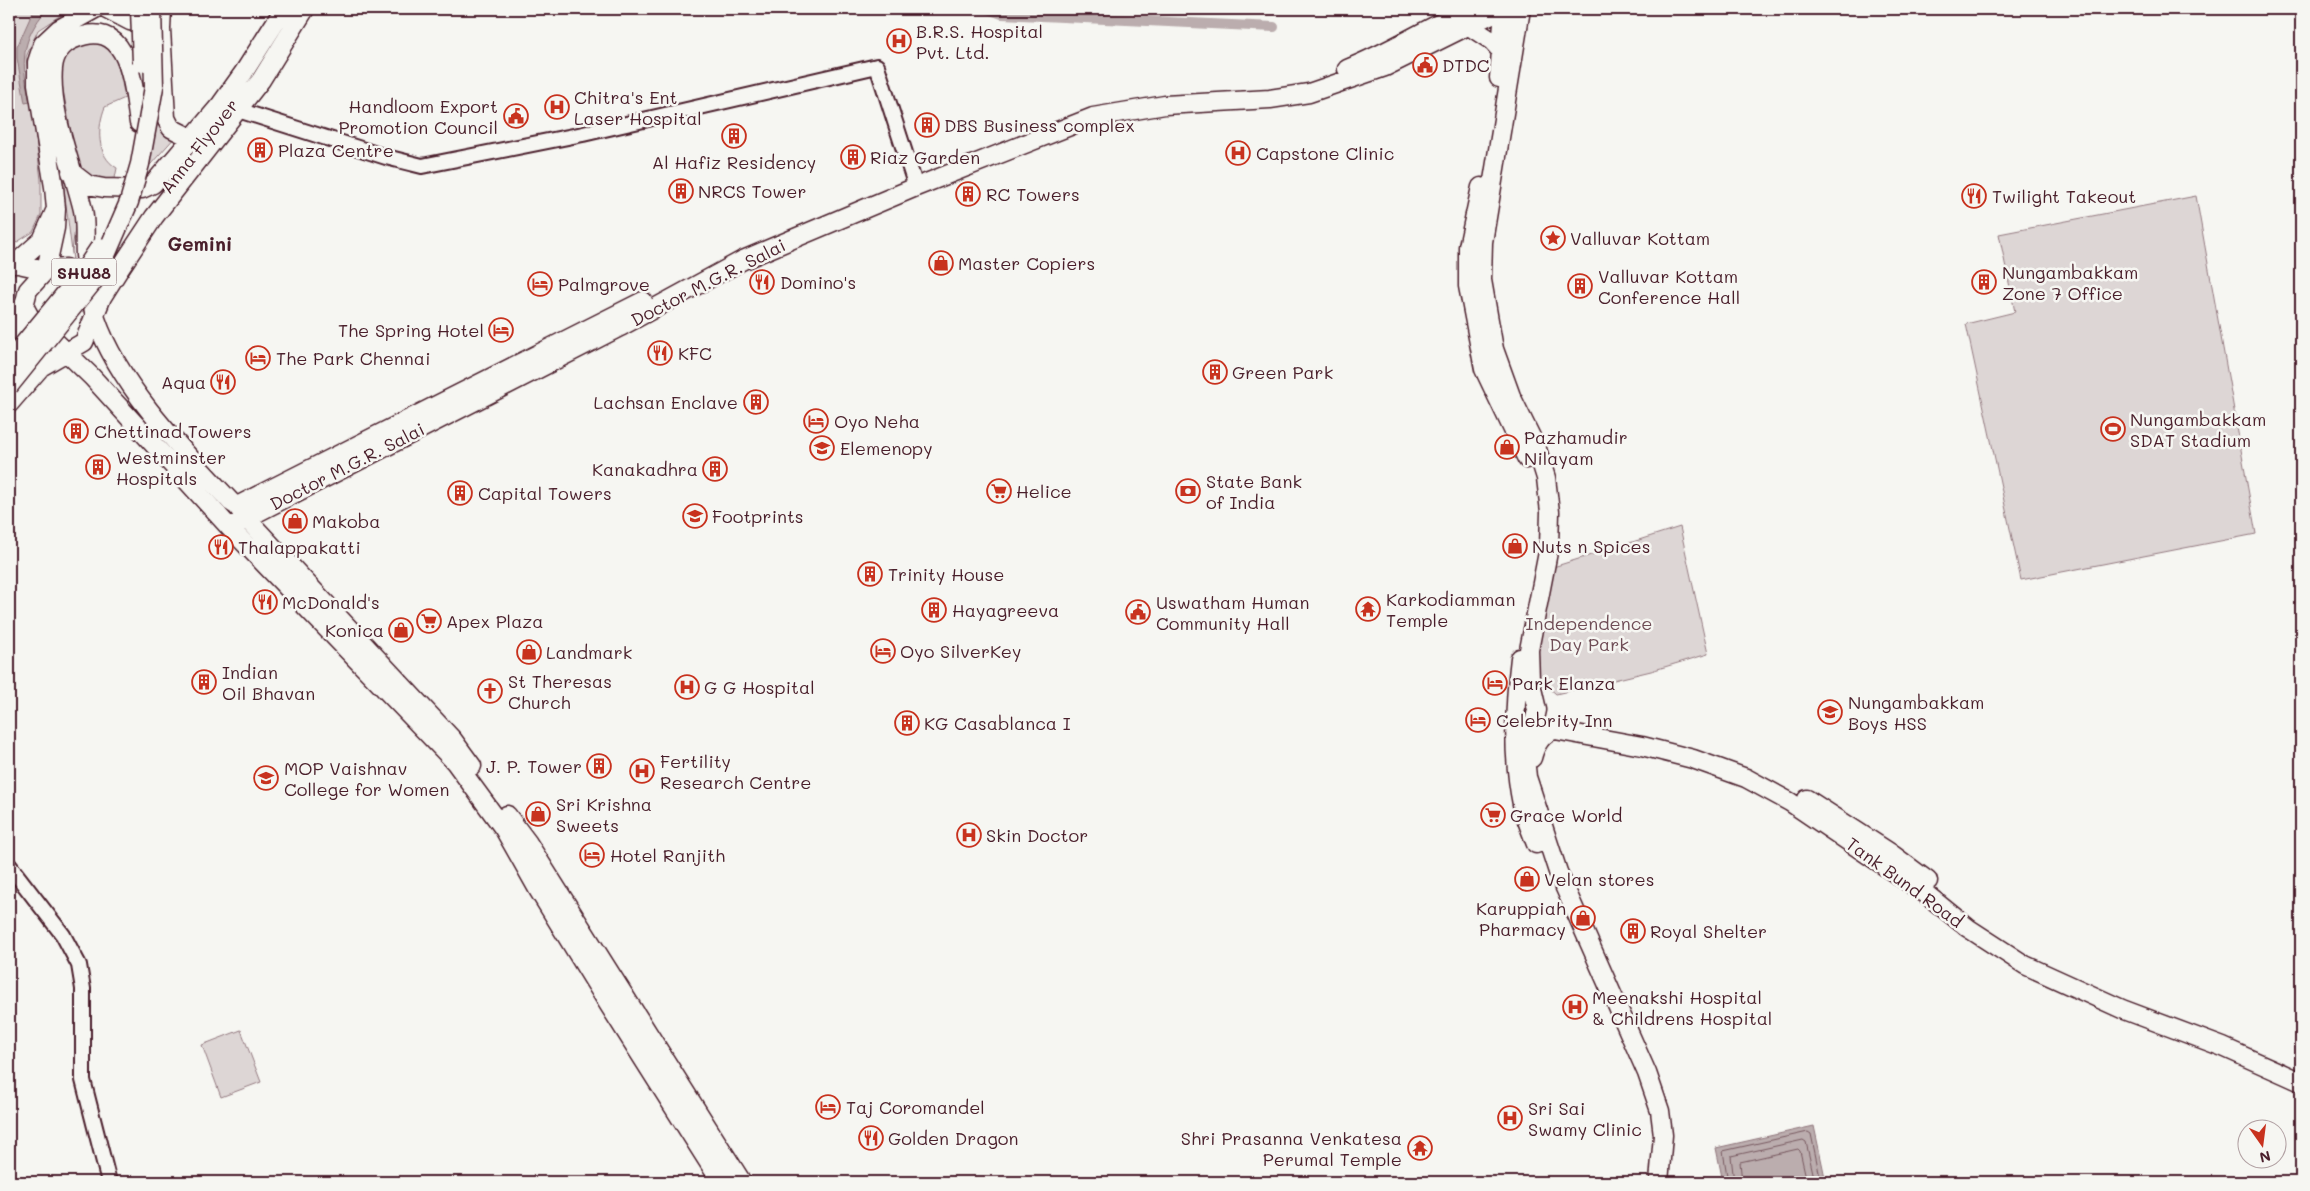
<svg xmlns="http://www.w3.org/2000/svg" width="2310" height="1191" viewBox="0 0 2310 1191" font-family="Mali,sans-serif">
<rect width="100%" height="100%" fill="#f6f6f2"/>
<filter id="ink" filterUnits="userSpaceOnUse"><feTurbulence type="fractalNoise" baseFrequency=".02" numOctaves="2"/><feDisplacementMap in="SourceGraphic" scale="10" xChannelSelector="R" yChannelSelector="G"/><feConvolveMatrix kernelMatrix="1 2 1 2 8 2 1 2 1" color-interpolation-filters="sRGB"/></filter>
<g filter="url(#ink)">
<!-- green -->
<path fill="#ddd6d5" stroke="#947a80" d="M9,9H63L64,13L38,30L26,57L41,180V215L33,232L14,244H9Z
M92,41L107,44C119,61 121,78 125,98L105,107C97,127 96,156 117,168L115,178L91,183L78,170L59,68C66,51 74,45 92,41Z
M155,107L176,136L142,174Z
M65,169L78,205L72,251L73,260L62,173Z
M2196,196L2256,534L2021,580L1966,324L2015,312L1999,234Z
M1680,527L1708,654L1651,671L1556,694L1538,678L1533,654L1550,568Z
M241,1030L261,1082L221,1097L202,1045Z"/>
<!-- water -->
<path fill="#bbadae" stroke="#8e747a" d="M34,9H47C20,41 21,62 30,102L25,103L17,58V47Z
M1814,1126L1826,1182H1723L1716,1148Z"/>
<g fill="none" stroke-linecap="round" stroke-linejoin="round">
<!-- shore -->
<path stroke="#77585f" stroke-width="1" d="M1728,1182L1723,1151L1808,1132L1811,1134L1821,1182
M1734,1182L1731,1156L1803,1140L1806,1142L1815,1182
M1742,1182L1740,1162L1798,1149L1800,1151L1807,1182"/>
<!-- canal -->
<path stroke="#bbadae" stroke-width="10" d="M988,9L1002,14L1274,27"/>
<!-- minor casing -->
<g stroke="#4a1f2b" stroke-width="18">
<path id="minor" d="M238,110L386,157L422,166L583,134L877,66L916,187
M9,865L63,935L79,965L83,989V1080L109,1182"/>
</g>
<!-- major casing -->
<g stroke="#4a1f2b" stroke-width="21">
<path id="major" d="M107,9L130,21L153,27
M162,9L161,29L166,118L171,128L191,138
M1521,9L1483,242L1482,280L1494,349L1511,396L1537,449L1546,478L1550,512L1549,547L1529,650L1530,680L1537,710L1532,732L1527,743L1525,758L1527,777L1558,872L1647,1073L1660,1111L1663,1135L1659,1182
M1469,26L1492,41L1501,51
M1347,69C1390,52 1428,27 1470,9
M1499,78L1504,9
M71,172L88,185L104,188L142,189L153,184L221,104L244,72L284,9
M1481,187L1468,247V286L1484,369L1527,459
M56,209L55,228L46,270L28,290L24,306L30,317L92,377L229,527L455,762L504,829L539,891L609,1005L721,1182
M9,262L46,270L66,268L91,285C92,296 92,309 96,319C119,386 183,451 231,502L237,506L245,517L453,740L472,766
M15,264L42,240L56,209L54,187L37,84V62L43,44L59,29L95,9
M89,278C88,270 86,263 85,255C84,241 86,224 83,210C73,167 49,112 53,68C54,55 62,44 74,39C130,15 133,86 139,123
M9,306L17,322L40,349
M9,338L31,358
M9,404L41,367L84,342L102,297L119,270L154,217L261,80L305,9
M237,506L643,301
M229,527L620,327L743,260L916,187L1093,117L1165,105L1270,99L1309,93L1385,67L1502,9
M1520,658C1514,707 1512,756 1522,804C1525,817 1531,831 1536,844
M1532,758C1535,746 1542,733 1555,730L1642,746L1693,759L1746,778L1790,802L1926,894L1968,928L2025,965L2122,1009L2223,1047L2301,1082
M1807,799L1889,852L1928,881
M507,815L528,843L742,1182"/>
</g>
<!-- minor -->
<use href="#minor" stroke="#f6f6f2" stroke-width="14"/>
<!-- major -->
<use href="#major" stroke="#f6f6f2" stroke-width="18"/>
<!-- major-bridge casing -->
<g stroke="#4a1f2b" stroke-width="21" stroke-linecap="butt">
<path id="major-bridge" d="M140,9L142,63
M9,362L84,271L100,247
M9,386L96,278L129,202L140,164L154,87L152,9"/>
</g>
<!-- major-bridge -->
<use href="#major-bridge" stroke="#f6f6f2" stroke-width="18"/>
</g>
</g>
<!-- icons -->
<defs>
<g id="hospital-ring" transform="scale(1.25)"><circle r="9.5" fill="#f6f6f2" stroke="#c8321e" stroke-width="1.5"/><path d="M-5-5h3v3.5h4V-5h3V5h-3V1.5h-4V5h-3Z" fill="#c8321e"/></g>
<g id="civic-ring" transform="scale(1.25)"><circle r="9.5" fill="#f6f6f2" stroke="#c8321e" stroke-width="1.5"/><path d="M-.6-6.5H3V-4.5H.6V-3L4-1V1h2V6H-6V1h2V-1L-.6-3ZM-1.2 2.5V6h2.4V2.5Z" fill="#c8321e"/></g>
<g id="building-ring" transform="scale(1.25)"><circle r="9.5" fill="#f6f6f2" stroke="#c8321e" stroke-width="1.5"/><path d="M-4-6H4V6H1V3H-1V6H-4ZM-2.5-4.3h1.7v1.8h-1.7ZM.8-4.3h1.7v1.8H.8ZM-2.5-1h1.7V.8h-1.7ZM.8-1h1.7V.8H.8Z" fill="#c8321e"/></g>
<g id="restaurant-ring" transform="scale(1.25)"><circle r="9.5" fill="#f6f6f2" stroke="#c8321e" stroke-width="1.5"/><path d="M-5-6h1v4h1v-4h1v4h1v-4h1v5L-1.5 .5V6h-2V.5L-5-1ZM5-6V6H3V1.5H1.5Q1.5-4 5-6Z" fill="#c8321e"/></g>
<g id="sight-ring" transform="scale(1.25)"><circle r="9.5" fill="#f6f6f2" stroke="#c8321e" stroke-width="1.5"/><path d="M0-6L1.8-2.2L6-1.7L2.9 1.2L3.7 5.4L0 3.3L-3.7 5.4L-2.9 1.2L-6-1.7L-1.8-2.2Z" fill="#c8321e"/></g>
<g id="shop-ring" transform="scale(1.25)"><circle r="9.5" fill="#f6f6f2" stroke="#c8321e" stroke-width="1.5"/><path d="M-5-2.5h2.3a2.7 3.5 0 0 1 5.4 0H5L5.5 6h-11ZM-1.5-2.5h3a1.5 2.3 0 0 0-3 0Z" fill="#c8321e"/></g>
<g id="hotel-ring" transform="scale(1.25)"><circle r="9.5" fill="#f6f6f2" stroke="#c8321e" stroke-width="1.5"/><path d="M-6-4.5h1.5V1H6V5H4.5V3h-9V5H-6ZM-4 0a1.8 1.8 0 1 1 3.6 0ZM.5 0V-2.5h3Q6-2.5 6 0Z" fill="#c8321e"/></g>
<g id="stadium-ring" transform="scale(1.25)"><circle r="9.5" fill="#f6f6f2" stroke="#c8321e" stroke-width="1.5"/><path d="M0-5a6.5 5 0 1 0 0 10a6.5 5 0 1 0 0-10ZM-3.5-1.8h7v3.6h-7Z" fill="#c8321e"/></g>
<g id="school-ring" transform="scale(1.25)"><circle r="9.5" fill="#f6f6f2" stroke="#c8321e" stroke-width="1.5"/><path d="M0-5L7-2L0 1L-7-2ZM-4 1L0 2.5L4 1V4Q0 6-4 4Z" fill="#c8321e"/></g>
<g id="supermarket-ring" transform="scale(1.25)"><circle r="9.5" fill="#f6f6f2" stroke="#c8321e" stroke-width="1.5"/><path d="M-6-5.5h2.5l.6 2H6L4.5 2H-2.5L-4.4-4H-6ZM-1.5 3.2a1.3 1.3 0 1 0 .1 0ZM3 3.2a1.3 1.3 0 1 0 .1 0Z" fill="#c8321e"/></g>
<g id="bank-ring" transform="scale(1.25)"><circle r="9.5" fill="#f6f6f2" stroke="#c8321e" stroke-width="1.5"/><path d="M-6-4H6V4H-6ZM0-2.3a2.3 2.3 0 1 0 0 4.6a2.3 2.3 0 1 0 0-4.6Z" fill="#c8321e"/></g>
<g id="temple-ring" transform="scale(1.25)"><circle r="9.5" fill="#f6f6f2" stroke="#c8321e" stroke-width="1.5"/><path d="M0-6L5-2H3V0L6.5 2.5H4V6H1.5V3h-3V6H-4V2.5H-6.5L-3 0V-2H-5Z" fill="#c8321e"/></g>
<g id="church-ring" transform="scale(1.25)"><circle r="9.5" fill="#f6f6f2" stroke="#c8321e" stroke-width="1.5"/><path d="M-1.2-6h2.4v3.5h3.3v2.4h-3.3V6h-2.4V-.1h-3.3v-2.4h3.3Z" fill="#c8321e"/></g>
<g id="university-ring" transform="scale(1.25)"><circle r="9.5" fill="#f6f6f2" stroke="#c8321e" stroke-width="1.5"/><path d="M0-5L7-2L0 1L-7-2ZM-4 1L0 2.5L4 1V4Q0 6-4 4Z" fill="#c8321e"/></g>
</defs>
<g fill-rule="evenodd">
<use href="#hospital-ring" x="899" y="41"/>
<use href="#civic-ring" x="1425" y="65"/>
<use href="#hospital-ring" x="557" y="107"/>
<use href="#civic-ring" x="516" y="116"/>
<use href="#building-ring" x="927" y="125"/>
<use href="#building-ring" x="734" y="136"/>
<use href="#building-ring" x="260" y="150"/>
<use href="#hospital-ring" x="1238" y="153"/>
<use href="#building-ring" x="853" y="157"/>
<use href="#building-ring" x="681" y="191"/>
<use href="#building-ring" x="968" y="194"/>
<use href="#restaurant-ring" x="1974" y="196"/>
<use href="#sight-ring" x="1553" y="238"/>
<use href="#shop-ring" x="941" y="263"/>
<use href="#restaurant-ring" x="762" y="282"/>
<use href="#building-ring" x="1984" y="282"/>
<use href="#hotel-ring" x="540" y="284"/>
<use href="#building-ring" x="1580" y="286"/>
<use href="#hotel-ring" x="501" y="330"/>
<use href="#restaurant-ring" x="660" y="353"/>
<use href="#hotel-ring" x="258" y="358"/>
<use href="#building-ring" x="1215" y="372"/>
<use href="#restaurant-ring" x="223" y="382"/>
<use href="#building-ring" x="756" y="402"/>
<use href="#hotel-ring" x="816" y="421"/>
<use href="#stadium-ring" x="2113" y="429"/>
<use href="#building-ring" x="76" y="431"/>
<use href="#shop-ring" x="1507" y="447"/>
<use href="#school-ring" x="822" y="448"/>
<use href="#building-ring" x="98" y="467"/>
<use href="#building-ring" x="715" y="469"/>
<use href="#supermarket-ring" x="999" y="491"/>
<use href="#bank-ring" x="1188" y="491"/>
<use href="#building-ring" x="460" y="493"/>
<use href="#school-ring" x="695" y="516"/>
<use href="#shop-ring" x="295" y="521"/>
<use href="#shop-ring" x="1515" y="546"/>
<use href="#restaurant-ring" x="221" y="547"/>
<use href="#building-ring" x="870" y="574"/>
<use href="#restaurant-ring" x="265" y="602"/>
<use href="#temple-ring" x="1368" y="609"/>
<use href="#building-ring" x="934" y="610"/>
<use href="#civic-ring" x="1138" y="612"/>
<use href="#supermarket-ring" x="429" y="621"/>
<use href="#shop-ring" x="401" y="630"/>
<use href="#hotel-ring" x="883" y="651"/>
<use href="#shop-ring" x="529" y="652"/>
<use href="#building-ring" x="204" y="682"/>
<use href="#hotel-ring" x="1495" y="683"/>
<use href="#hospital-ring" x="687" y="687"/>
<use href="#church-ring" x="490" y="691"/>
<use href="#school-ring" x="1830" y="712"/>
<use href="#hotel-ring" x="1478" y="720"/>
<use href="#building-ring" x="907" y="723"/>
<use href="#building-ring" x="599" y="766"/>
<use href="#hospital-ring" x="642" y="771"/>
<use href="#university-ring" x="266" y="778"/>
<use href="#shop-ring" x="538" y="814"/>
<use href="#supermarket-ring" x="1493" y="815"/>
<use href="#hospital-ring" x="969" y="835"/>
<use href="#hotel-ring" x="592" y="855"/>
<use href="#shop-ring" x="1527" y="879"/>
<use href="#shop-ring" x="1583" y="918"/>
<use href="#building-ring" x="1633" y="931"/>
<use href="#hospital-ring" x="1575" y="1007"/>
<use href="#hotel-ring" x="828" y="1107"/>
<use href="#hospital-ring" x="1510" y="1118"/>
<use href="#restaurant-ring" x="871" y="1138"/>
<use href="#temple-ring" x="1420" y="1148"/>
</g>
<g text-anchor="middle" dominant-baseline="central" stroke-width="5" stroke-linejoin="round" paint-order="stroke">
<!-- shield labels -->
<rect fill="#f6f6f2" stroke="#7e6067" stroke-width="1" x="51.5" y="258.5" width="65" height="27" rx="4"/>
<g font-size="16" font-weight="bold" fill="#4a1f2b">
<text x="84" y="272">SHU88</text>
</g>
<!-- poi labels -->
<g font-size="18" fill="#4a1f2b" stroke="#f6f6f2" text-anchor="start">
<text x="916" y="31">B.R.S. Hospital<tspan x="916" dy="21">Pvt. Ltd.</tspan></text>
<text x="1442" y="65">DTDC</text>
<text x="574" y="97">Chitra's Ent<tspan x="574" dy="21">Laser Hospital</tspan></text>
<text x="498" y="106" text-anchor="end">Handloom Export<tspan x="498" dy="21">Promotion Council</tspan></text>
<text x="944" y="125">DBS Business complex</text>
<text x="278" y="150">Plaza Centre</text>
<text x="1256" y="153">Capstone Clinic</text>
<text x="870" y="157">Riaz Garden</text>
<text x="734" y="162" text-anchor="middle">Al Hafiz Residency</text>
<text x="698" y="191">NRCS Tower</text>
<text x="986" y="194">RC Towers</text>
<text x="1992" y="196">Twilight Takeout</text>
<text x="1570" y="238">Valluvar Kottam</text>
<text x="958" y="263">Master Copiers</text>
<text x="2002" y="272">Nungambakkam<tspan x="2002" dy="21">Zone 7 Office</tspan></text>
<text x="1598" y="276">Valluvar Kottam<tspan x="1598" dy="21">Conference Hall</tspan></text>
<text x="780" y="282">Domino's</text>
<text x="558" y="284">Palmgrove</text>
<text x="484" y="330" text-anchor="end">The Spring Hotel</text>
<text x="678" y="353">KFC</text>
<text x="276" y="358">The Park Chennai</text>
<text x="1232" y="372">Green Park</text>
<text x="206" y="382" text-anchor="end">Aqua</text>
<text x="738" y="402" text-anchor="end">Lachsan Enclave</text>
<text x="2130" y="419">Nungambakkam<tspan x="2130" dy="21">SDAT Stadium</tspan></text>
<text x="834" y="421">Oyo Neha</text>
<text x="94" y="431">Chettinad Towers</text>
<text x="1524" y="437">Pazhamudir<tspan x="1524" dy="21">Nilayam</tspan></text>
<text x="840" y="448">Elemenopy</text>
<text x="116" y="457">Westminster<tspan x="116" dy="21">Hospitals</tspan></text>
<text x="698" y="469" text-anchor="end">Kanakadhra</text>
<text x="1206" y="481">State Bank<tspan x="1206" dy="21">of India</tspan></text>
<text x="1016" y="491">Helice</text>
<text x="478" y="493">Capital Towers</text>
<text x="712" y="516">Footprints</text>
<text x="312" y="521">Makoba</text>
<text x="1532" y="546">Nuts n Spices</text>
<text x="238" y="547">Thalappakatti</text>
<text x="888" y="574">Trinity House</text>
<text x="1386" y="599">Karkodiamman<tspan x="1386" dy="21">Temple</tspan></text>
<text x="282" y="602">McDonald's</text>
<text x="1156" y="602">Uswatham Human<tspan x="1156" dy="21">Community Hall</tspan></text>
<text x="952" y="610">Hayagreeva</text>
<text x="446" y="621">Apex Plaza</text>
<text x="384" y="630" text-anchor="end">Konica</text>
<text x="900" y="651">Oyo SilverKey</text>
<text x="546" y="652">Landmark</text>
<text x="222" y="672">Indian<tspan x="222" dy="21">Oil Bhavan</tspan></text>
<text x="508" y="681">St Theresas<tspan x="508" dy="21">Church</tspan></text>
<text x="1512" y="683">Park Elanza</text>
<text x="704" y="687">G G Hospital</text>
<text x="1848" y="702">Nungambakkam<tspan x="1848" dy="21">Boys HSS</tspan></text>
<text x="1496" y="720">Celebrity Inn</text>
<text x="924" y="723">KG Casablanca I</text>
<text x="660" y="761">Fertility<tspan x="660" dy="21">Research Centre</tspan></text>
<text x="582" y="766" text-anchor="end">J. P. Tower</text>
<text x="284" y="768">MOP Vaishnav<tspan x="284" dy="21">College for Women</tspan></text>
<text x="556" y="804">Sri Krishna<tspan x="556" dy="21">Sweets</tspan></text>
<text x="1510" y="815">Grace World</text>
<text x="986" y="835">Skin Doctor</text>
<text x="610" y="855">Hotel Ranjith</text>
<text x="1544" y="879">Velan stores</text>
<text x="1566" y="908" text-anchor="end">Karuppiah<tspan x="1566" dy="21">Pharmacy</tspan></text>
<text x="1650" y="931">Royal Shelter</text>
<text x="1592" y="997">Meenakshi Hospital<tspan x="1592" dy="21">&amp; Childrens Hospital</tspan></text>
<text x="846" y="1107">Taj Coromandel</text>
<text x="1528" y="1108">Sri Sai<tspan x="1528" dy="21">Swamy Clinic</tspan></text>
<text x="888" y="1138">Golden Dragon</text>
<text x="1402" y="1138" text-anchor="end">Shri Prasanna Venkatesa<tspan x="1402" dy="21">Perumal Temple</tspan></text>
</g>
<!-- street labels -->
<g font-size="18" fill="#4a1f2b" stroke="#f6f6f2">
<text transform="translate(199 146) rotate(-52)">Anna Flyover</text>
<text transform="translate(708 282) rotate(-27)">Doctor M.G.R. Salai</text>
<text transform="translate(347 466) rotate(-27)">Doctor M.G.R. Salai</text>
<text transform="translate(1905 882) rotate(36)">Tank Bund Road</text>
</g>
<!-- park labels -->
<g font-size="18" fill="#6f4d56" stroke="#f6f6f2">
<text x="1589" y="623">Independence<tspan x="1589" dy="21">Day Park</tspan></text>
</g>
<!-- neighbourhood labels -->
<g font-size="19" font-weight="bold" fill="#4a1f2b" stroke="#f6f6f2">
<text x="200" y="243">Gemini</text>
</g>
</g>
<!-- margin -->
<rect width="2310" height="1191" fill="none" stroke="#f6f6f2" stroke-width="30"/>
<rect x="15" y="15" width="2280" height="1161" fill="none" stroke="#4a1f2b" stroke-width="2" filter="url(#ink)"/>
<!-- north arrow -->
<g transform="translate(2262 1144) rotate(166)"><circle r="24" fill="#f6f6f2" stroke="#b1a0a2"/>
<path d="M0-4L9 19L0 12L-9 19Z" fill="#c8321e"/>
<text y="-8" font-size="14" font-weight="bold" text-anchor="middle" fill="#4a1f2b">N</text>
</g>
</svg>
